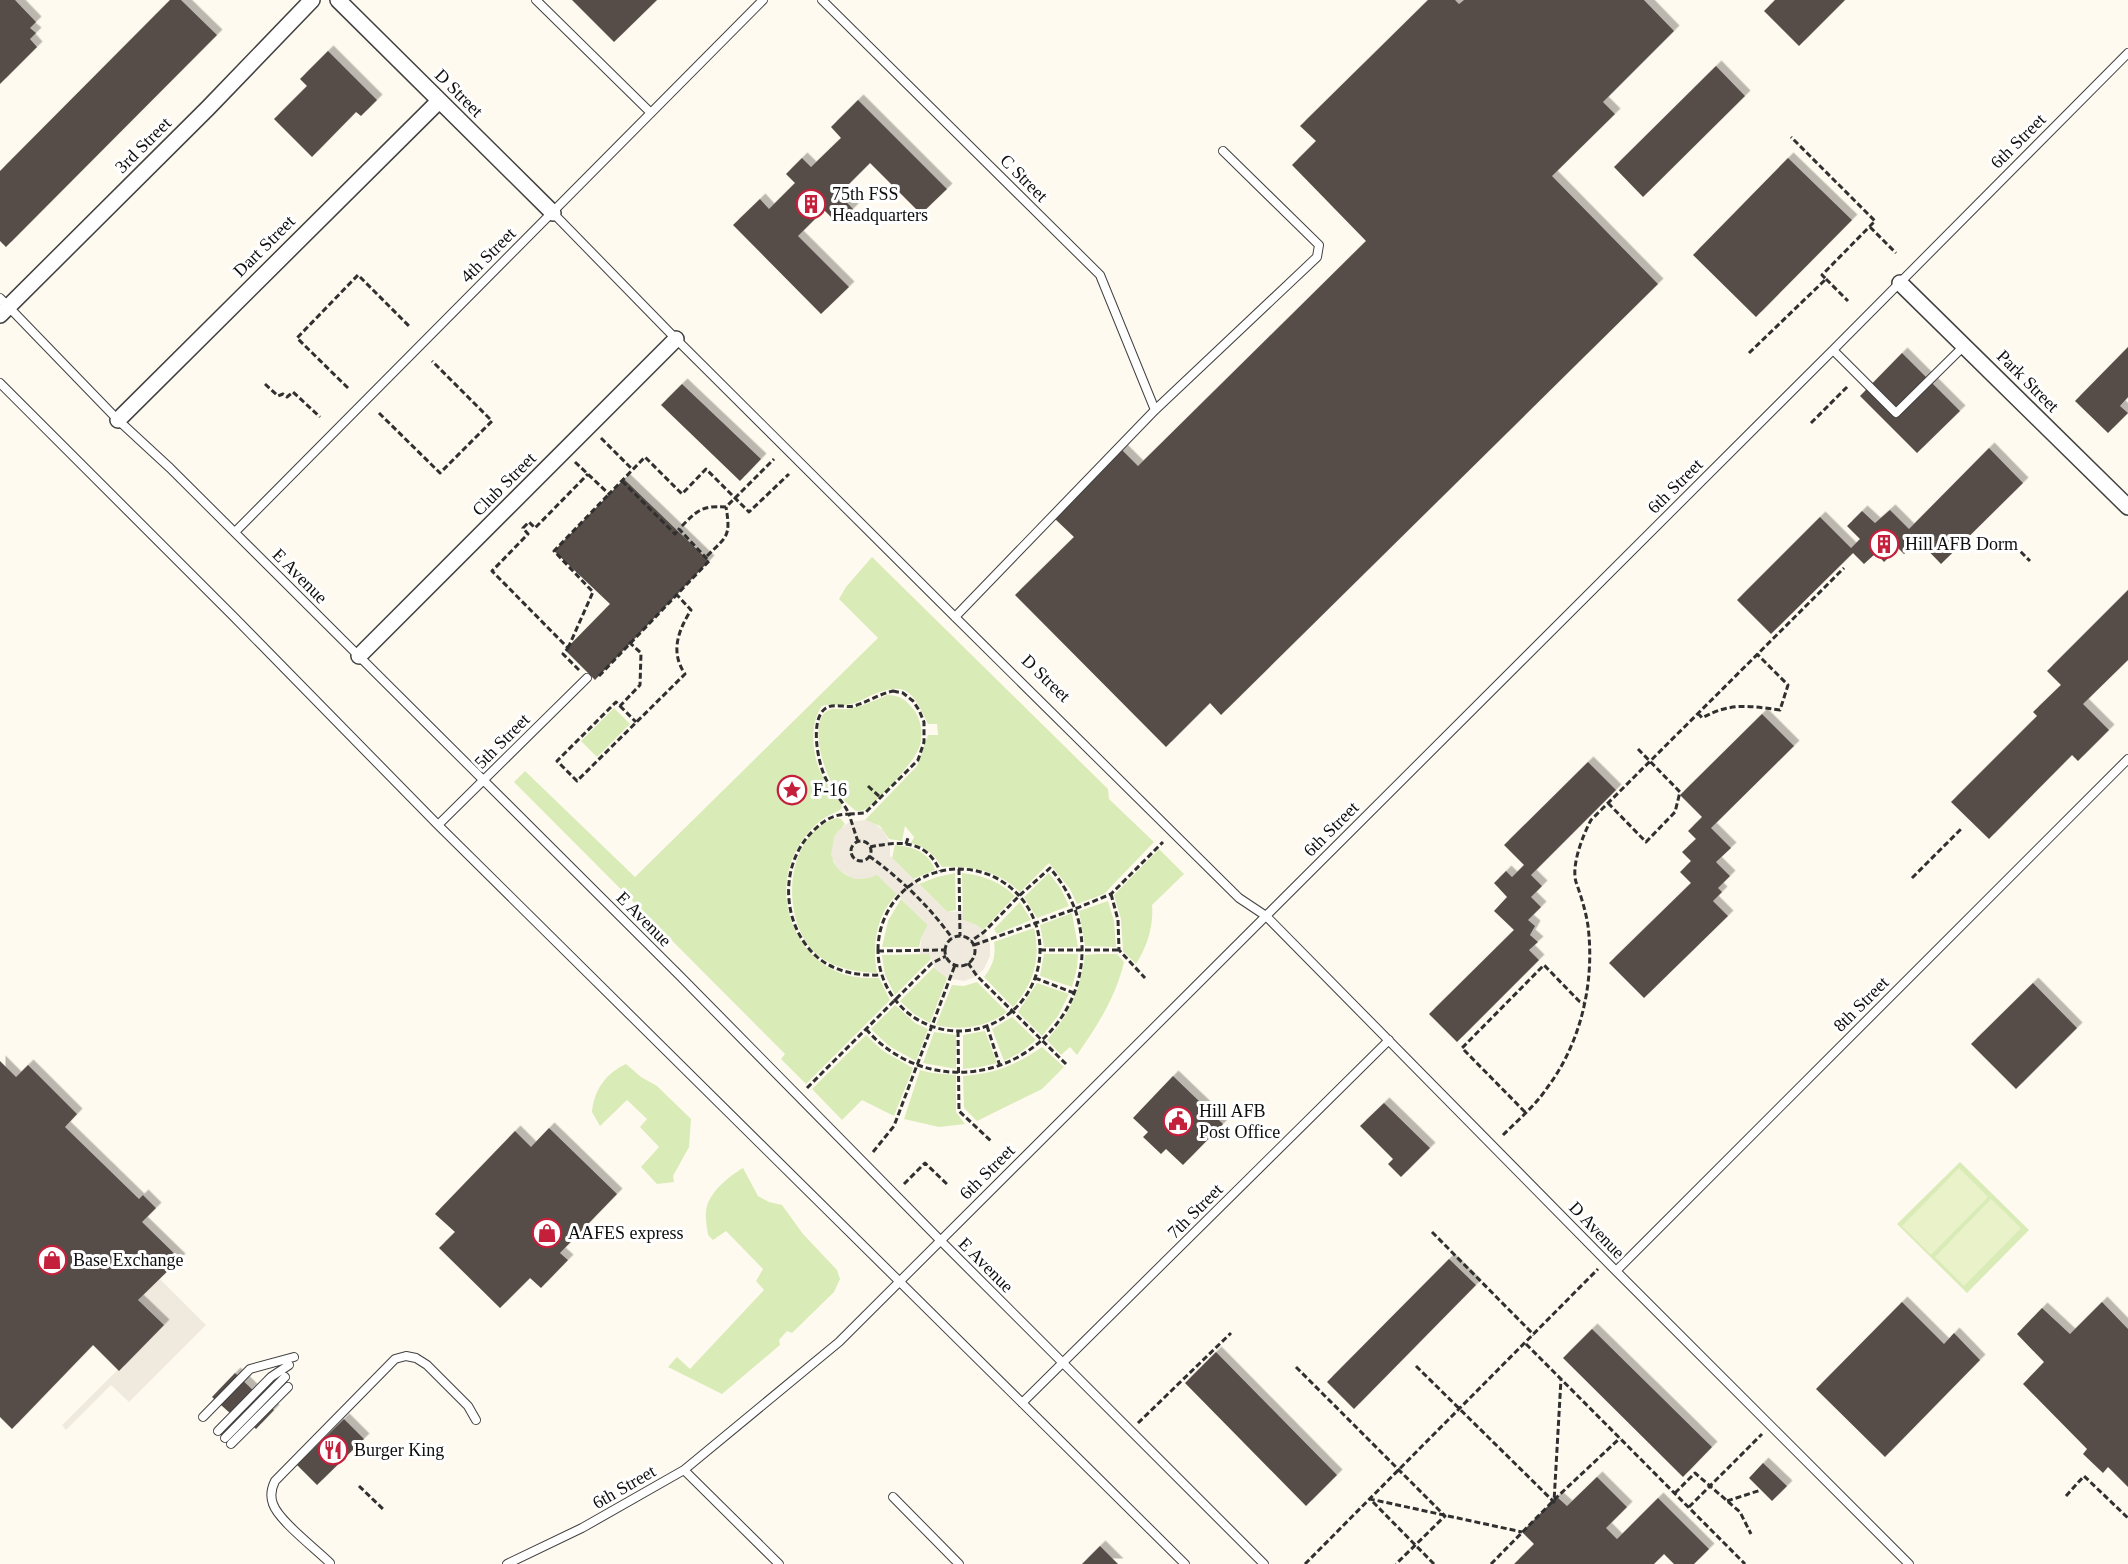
<svg xmlns="http://www.w3.org/2000/svg" width="2128" height="1564" viewBox="0 0 2128 1564" font-family="Georgia,serif">
<defs>
<filter id="shadow"><feDropShadow dx="5.5" dy="-5.5" stdDeviation="0" flood-color="#0004"/></filter>
</defs>
<rect width="100%" height="100%" fill="#fffaef"/>
<!-- green -->
<path fill="#d9ebb7" d="M872,557L1108,789L1109,799L1154,842L1104,894L1077,904L1070,889L1049,863L1020,892C997,870 972,866 942,867C934,854 926,847 911,843L914,837L905,826L902,841L889,839L880,826L865,820L917,766L928,735H938L937,724H928C913,693 908,680 872,695C865,698 858,703 850,704C841,707 832,703 822,706C809,724 812,756 822,775C827,786 834,794 841,803L842,808C837,813 832,813 826,817C813,825 800,841 794,855C774,898 794,954 838,972C851,978 865,978 879,978L890,1000L806,1084L781,1059L785,1054L514,782L525,771L635,877L878,638L839,599L846,587Z
M887,695C900,695 906,700 914,710C922,721 924,738 918,750C913,763 881,797 869,807C865,810 862,811 856,811C847,804 837,794 832,783C823,769 808,719 829,710C834,707 841,710 847,709C861,707 874,701 887,695Z
M614,708L630,724L597,757L581,741Z
M837,818L841,819L845,824L843,826L833,861C843,878 859,883 877,874L897,894C876,915 872,945 877,973C858,972 836,969 820,957C779,926 782,834 837,818Z
M895,845C913,847 928,851 935,870L913,879L892,858Z
M1159,849L1184,874L1152,905C1154,925 1147,947 1136,964L1123,951L1121,919L1114,895Z
M955,873L956,910L947,912L919,884L937,877Z
M962,873C983,875 1000,882 1015,896L983,930L976,925L963,920Z
M1049,873L1061,889L1069,906L1037,918L1024,897Z
M901,899L928,925L921,938L919,947H882L888,921Z
M1108,901L1114,921L1116,947L1085,946L1079,911Z
M1020,902L1031,920L997,934L994,929Z
M1072,913L1078,947H1044L1040,925Z
M1034,928C1041,958 1034,984 1013,1007L984,977C993,966 996,956 994,942Z
M930,954L931,959L895,995L885,975L882,955Z
M1044,954H1078L1077,968L1072,987L1040,976Z
M1098,954H1117L1124,962C1116,997 1097,1026 1077,1055L1070,1047L1061,1055L1047,1040C1071,1012 1080,991 1085,955Z
M934,967L947,978L930,1023L914,1014L900,1001Z
M977,982L1007,1012C986,1027 962,1031 936,1025L952,985L964,986Z
M1037,983L1069,994L1058,1016L1042,1036L1018,1012Z
M895,1005L915,1023L928,1029L916,1061L889,1046L871,1029Z
M1012,1017L1036,1040L1021,1052L1004,1061L992,1029Z
M985,1031L997,1063L980,1067L963,1069V1035Z
M934,1032L956,1035V1069L923,1063Z
M866,1035L883,1051L913,1068L894,1116L862,1100L842,1120L812,1089Z
M1042,1047L1064,1067L1042,1089L977,1121L964,1108L963,1076C994,1074 1016,1065 1042,1047Z
M626,1064L641,1077L657,1086L691,1119L689,1147L673,1176L674,1182L657,1184L641,1167L659,1147L640,1127L647,1119L627,1100L600,1126L592,1112C594,1090 606,1073 626,1064Z
M920,1070L932,1073L956,1075V1112L965,1124L939,1127L904,1119Z
M1960,1162L2029,1230L1967,1293L1897,1224Z
M743,1168L758,1196L769,1202L782,1205L803,1234L837,1270L840,1279L834,1292L792,1333L787,1331L779,1340L780,1345L722,1394L668,1367L677,1357L690,1369L764,1290L756,1281L763,1269L726,1231L713,1240L708,1235C707,1227 705,1219 706,1211C708,1193 729,1176 743,1168Z"/>
<!-- pitch -->
<path fill="#e9f2c9" d="M1959,1168L1988,1197L1931,1255L1902,1226Z
M1991,1199L2021,1228L1964,1286L1935,1257Z"/>
<!-- plaza -->
<path fill="#f0e9dd" d="M865,820L875,824L883,830L890,843V856L947,912L963,911V920L977,925L984,931L990,944V956L984,969L975,977L964,981L947,978L936,970L929,954H920L921,938L928,925L877,875L869,878L854,879L838,869L831,855L834,837L838,831L849,822Z
M160,1279L206,1325L129,1402L111,1385L66,1430L62,1425L163,1325L138,1300Z"/>
<!-- building -->
<path fill="#574d4a" filter="url(#shadow)" d="M0,0H15L36,22L30,28L36,33L30,39L37,47L0,84Z
M170,0H181L217,35L6,247L0,241V171Z
M572,0H657L614,42Z
M1428,0H1455L1459,4L1464,0H1644L1674,31L1603,102L1615,114L1552,176L1658,284L1221,715L1210,703L1166,747L1015,595L1074,537L1054,518L1122,450L1138,466L1366,241L1292,165L1316,141L1300,126Z
M1775,0H1845L1799,46L1764,11Z
M328,51L377,100L361,116L356,112L312,157L274,119L307,86L300,79Z
M1716,66L1745,96L1643,197L1614,167Z
M858,100L947,189L921,214L870,163L839,194L853,209L838,224L824,210L798,236L849,287L821,314L733,225L760,199L769,209L795,183L786,174L802,158L811,167L841,138L831,127Z
M1788,158L1852,220L1756,317L1693,255Z
M2128,347V397L2120,406L2128,413L2108,433L2075,401Z
M1902,353L1960,411L1917,453L1860,396Z
M682,384L761,459L740,481L661,405Z
M1989,448L2023,483L1941,564L1918,540L1904,554L1898,548L1884,562L1876,553L1864,564L1853,553L1771,634L1737,600L1820,517L1851,548L1860,539L1847,526L1862,511L1875,523L1890,510L1909,529Z
M624,479L709,561L595,680L565,650L610,604L554,551Z
M2128,590V660L2083,704L2109,730L2078,761L2072,755L1989,839L1951,802L2037,716L2033,712L2061,685L2047,671Z
M1762,714L1794,746L1711,828L1731,848L1716,862L1730,876L1718,888L1722,892L1713,901L1728,916L1644,998L1609,963L1691,883L1680,872L1691,861L1682,852L1696,839L1688,831L1702,817L1680,795Z
M1588,762L1616,790L1531,875L1542,886L1531,897L1541,907L1528,920L1535,926L1530,935L1538,942L1529,950L1539,960L1457,1042L1429,1014L1514,930L1494,911L1507,897L1494,883L1506,871L1512,877L1524,865L1504,845Z
M2033,983L2077,1028L2016,1089L1971,1044Z
M0,1061L16,1077L28,1065L77,1114L65,1127L139,1199L143,1195L156,1208L142,1222L180,1259L138,1300L164,1325L119,1371L93,1345L12,1429L0,1417Z
M1173,1076L1223,1124L1183,1165L1166,1149L1161,1154L1143,1137L1148,1132L1133,1118Z
M1384,1103L1430,1148L1401,1177L1388,1164L1393,1159L1360,1126Z
M549,1128L617,1194L560,1253L568,1260L541,1288L530,1278L500,1308L439,1248L455,1232L435,1214L515,1131L531,1147Z
M1449,1259L1476,1285L1354,1409L1327,1382Z
M1902,1302L1944,1344L1954,1333L1980,1360L1885,1457L1816,1389Z
M2102,1302L2128,1329V1487L2108,1467L2103,1473L2083,1454L2087,1449L2023,1384L2044,1362L2017,1334L2042,1308L2070,1334Z
M1592,1329L1712,1447L1683,1477L1563,1358Z
M1216,1352L1337,1475L1306,1506L1185,1383Z
M235,1373L274,1410L256,1429L235,1409L231,1414L212,1397Z
M344,1419L364,1439L317,1485L297,1465Z
M1763,1463L1787,1486L1772,1501L1749,1478Z
M1597,1477L1627,1507L1606,1528L1617,1539L1658,1498L1709,1549L1694,1564H1674L1664,1554L1654,1564H1514L1534,1544L1522,1532L1557,1497L1567,1506Z
M1100,1546L1118,1564H1082Z"/>
<g fill="none" stroke-linecap="round" stroke-linejoin="round">
<!-- service casing -->
<g stroke="#414141" stroke-width="10">
<path id="service" d="M536,0L651,113
M822,0L1100,275L1155,410
M553,213L676,339L955,617L1239,898L1266,916L1616,1271L1909,1564
M0,298L118,420L170,468L679,975L941,1241L1264,1564
M1833,350L1896,413L1964,346
M0,383L233,616L438,825L1185,1564
M235,532L763,0
M955,617L1155,410L1317,257L1319,245L1223,151
M438,825L587,678
M1616,1271L2128,759
M1022,1403L1389,1040
M203,1417L250,1369L294,1357
M218,1431L271,1377L289,1365
M225,1438L285,1377
M231,1444L288,1387
M684,1470L779,1564
M893,1497L959,1564
M330,1563C316,1549 279,1521 273,1504C270,1496 271,1489 275,1481L395,1359L406,1356L416,1358L427,1365L468,1406L476,1420
M507,1564L582,1528L684,1470L839,1342L1833,350L2128,53"/>
</g>
<!-- minor casing -->
<g stroke="#414141" stroke-width="18">
<path id="minor" d="M338,0L553,213
M1900,283L2128,507
M0,315L208,108L312,0
M118,420L439,101
M359,656L676,339"/>
</g>
<!-- path -->
<path stroke="#303030" stroke-width="3" stroke-dasharray="6 3" stroke-linecap="butt" d="M1870,227L1896,253
M1826,279L1848,301
M1749,353L1826,279L1822,275L1875,221L1791,137
M265,384L278,396L283,394L287,397L293,392L320,417
M348,388L297,338L358,275L410,327
M379,413L440,473L492,421L432,361
M1811,423L1848,386
M601,438L632,469
M575,462L609,494L645,457L682,494L706,469L749,512L789,474
M622,481L675,534L679,529
M2008,539L2030,561
M707,556C727,536 731,537 726,507
M629,642L641,653L640,685L620,706L616,702L557,761L577,781L685,674C670,652 678,631 691,610L677,595
M568,648L593,592L554,551L609,494
M579,670L563,654L568,648L492,571L528,534L523,528L529,522L535,528L588,474
M599,676L709,561L679,529C696,512 700,505 726,507L774,459
M893,691L903,693L913,701L919,710L924,722V742L918,760L865,813L849,814C843,801 833,792 826,779C818,764 809,719 826,708C834,703 846,708 854,706C868,702 879,694 893,691Z
M620,706L636,722
M1698,713L1702,718C1731,702 1749,706 1780,710L1788,685L1757,654
M868,786L881,798
M1608,803L1646,842L1675,812L1680,792L1638,749
M851 851a10 10 0 1 1 20 0a10 10 0 1 1-20 0Z
M858,842L849,814C834,814 824,820 813,831C779,864 781,924 816,956C834,972 858,976 881,975
M906,844L908,838
M870,847C899,841 926,839 940,871
M869,856C900,878 930,907 952,938
M959,869L960,936
M878 950a81 81 0 1 1 162 0a81 81 0 1 1-162 0Z
M1912,878L1961,829
M1111,894L1118,920L1119,950L1145,978
M945 951a15 15 0 1 1 30 0a15 15 0 1 1-30 0Z
M974,945L1075,909L1111,894L1163,842
M1040,950H1119
M878,951L945,950
M968,963L977,976L1068,1066
M1035,978L1074,993
M987,1026L1000,1066
M866,1029C883,1049 906,1063 931,1069C1016,1089 1096,1015 1080,928C1076,905 1065,886 1050,868L1019,896L984,932L971,941
M958,1031L959,1111L992,1142
M807,1088L932,963L946,956
M1525,1112L1462,1048L1544,965L1579,1001L1584,1003
M1503,1135C1518,1120 1535,1106 1547,1088C1581,1043 1595,982 1588,926C1586,912 1581,896 1576,882C1571,865 1583,835 1591,820L1844,568
M873,1152L894,1126L955,965
M904,1184L925,1163L949,1186
M1432,1232L1534,1335
M1526,1344L1745,1564
M1416,1366L1554,1502L1561,1379
M1296,1367L1445,1516L1396,1564
M1138,1423L1231,1333
M359,1486L384,1510
M1675,1493L1695,1473L1740,1512L1751,1534
M2066,1496L2084,1476L2128,1518
M1727,1501L1761,1490
M1689,1507L1762,1434
M1305,1564L1598,1269
M1434,1564L1370,1499L1522,1532
M1491,1564L1557,1497L1620,1438"/>
<!-- service -->
<use href="#service" stroke="#fff" stroke-width="8"/>
<!-- minor -->
<use href="#minor" stroke="#fff" stroke-width="15"/>
</g>
<!-- icons -->
<defs>
<g id="building-ring" transform="scale(1.5)"><circle r="9.5" fill="#fff" stroke="#c4203c" stroke-width="1.5"/><path d="M-4-6H4V6H1V3H-1V6H-4ZM-2.5-4.3h1.7v1.8h-1.7ZM.8-4.3h1.7v1.8H.8ZM-2.5-1h1.7V.8h-1.7ZM.8-1h1.7V.8H.8Z" fill="#c4203c"/></g>
<g id="sight-ring" transform="scale(1.5)"><circle r="9.5" fill="#fff" stroke="#c4203c" stroke-width="1.5"/><path d="M0-6L1.8-2.2L6-1.7L2.9 1.2L3.7 5.4L0 3.3L-3.7 5.4L-2.9 1.2L-6-1.7L-1.8-2.2Z" fill="#c4203c"/></g>
<g id="civic-ring" transform="scale(1.5)"><circle r="9.5" fill="#fff" stroke="#c4203c" stroke-width="1.5"/><path d="M-.6-6.5H3V-4.5H.6V-3L4-1V1h2V6H-6V1h2V-1L-.6-3ZM-1.2 2.5V6h2.4V2.5Z" fill="#c4203c"/></g>
<g id="shop-ring" transform="scale(1.5)"><circle r="9.5" fill="#fff" stroke="#c4203c" stroke-width="1.5"/><path d="M-5-2.5h2.3a2.7 3.5 0 0 1 5.4 0H5L5.5 6h-11ZM-1.5-2.5h3a1.5 2.3 0 0 0-3 0Z" fill="#c4203c"/></g>
<g id="restaurant-ring" transform="scale(1.5)"><circle r="9.5" fill="#fff" stroke="#c4203c" stroke-width="1.5"/><path d="M-5-6h1v4h1v-4h1v4h1v-4h1v5L-1.5 .5V6h-2V.5L-5-1ZM5-6V6H3V1.5H1.5Q1.5-4 5-6Z" fill="#c4203c"/></g>
</defs>
<g fill-rule="evenodd">
<use href="#building-ring" x="811" y="204"/>
<use href="#building-ring" x="1884" y="544"/>
<use href="#sight-ring" x="792" y="790"/>
<use href="#civic-ring" x="1178" y="1121"/>
<use href="#shop-ring" x="547" y="1233"/>
<use href="#shop-ring" x="52" y="1260"/>
<use href="#restaurant-ring" x="333" y="1450"/>
</g>
<g text-anchor="middle" dominant-baseline="central" stroke-width="6" stroke-linejoin="round" paint-order="stroke">
<!-- street labels -->
<g font-size="18" fill="#0e0e0e" stroke="#fff">
<text transform="translate(459 93) rotate(45)">D Street</text>
<text transform="translate(2018 141) rotate(-45)">6th Street</text>
<text transform="translate(143 145) rotate(-45)">3rd Street</text>
<text transform="translate(1024 178) rotate(45)">C Street</text>
<text transform="translate(264 246) rotate(-45)">Dart Street</text>
<text transform="translate(488 255) rotate(-45)">4th Street</text>
<text transform="translate(2028 381) rotate(45)">Park Street</text>
<text transform="translate(504 484) rotate(-45)">Club Street</text>
<text transform="translate(1675 486) rotate(-45)">6th Street</text>
<text transform="translate(300 576) rotate(45)">E Avenue</text>
<text transform="translate(1046 678) rotate(44)">D Street</text>
<text transform="translate(502 741) rotate(-45)">5th Street</text>
<text transform="translate(1331 829) rotate(-45)">6th Street</text>
<text transform="translate(644 919) rotate(45)">E Avenue</text>
<text transform="translate(1861 1004) rotate(-45)">8th Street</text>
<text transform="translate(987 1172) rotate(-45)">6th Street</text>
<text transform="translate(1195 1211) rotate(-45)">7th Street</text>
<text transform="translate(1597 1230) rotate(46)">D Avenue</text>
<text transform="translate(986 1265) rotate(45)">E Avenue</text>
<text transform="translate(624 1487) rotate(-30)">6th Street</text>
</g>
<!-- poi labels -->
<g font-size="18" fill="#0e0e0e" stroke="#fff" text-anchor="start">
<text x="832" y="194">75th FSS<tspan x="832" dy="21">Headquarters</tspan></text>
<text x="1905" y="544">Hill AFB Dorm</text>
<text x="813" y="790">F-16</text>
<text x="1199" y="1111">Hill AFB<tspan x="1199" dy="21">Post Office</tspan></text>
<text x="568" y="1233">AAFES express</text>
<text x="73" y="1260">Base Exchange</text>
<text x="354" y="1450">Burger King</text>
</g>
</g>
</svg>
